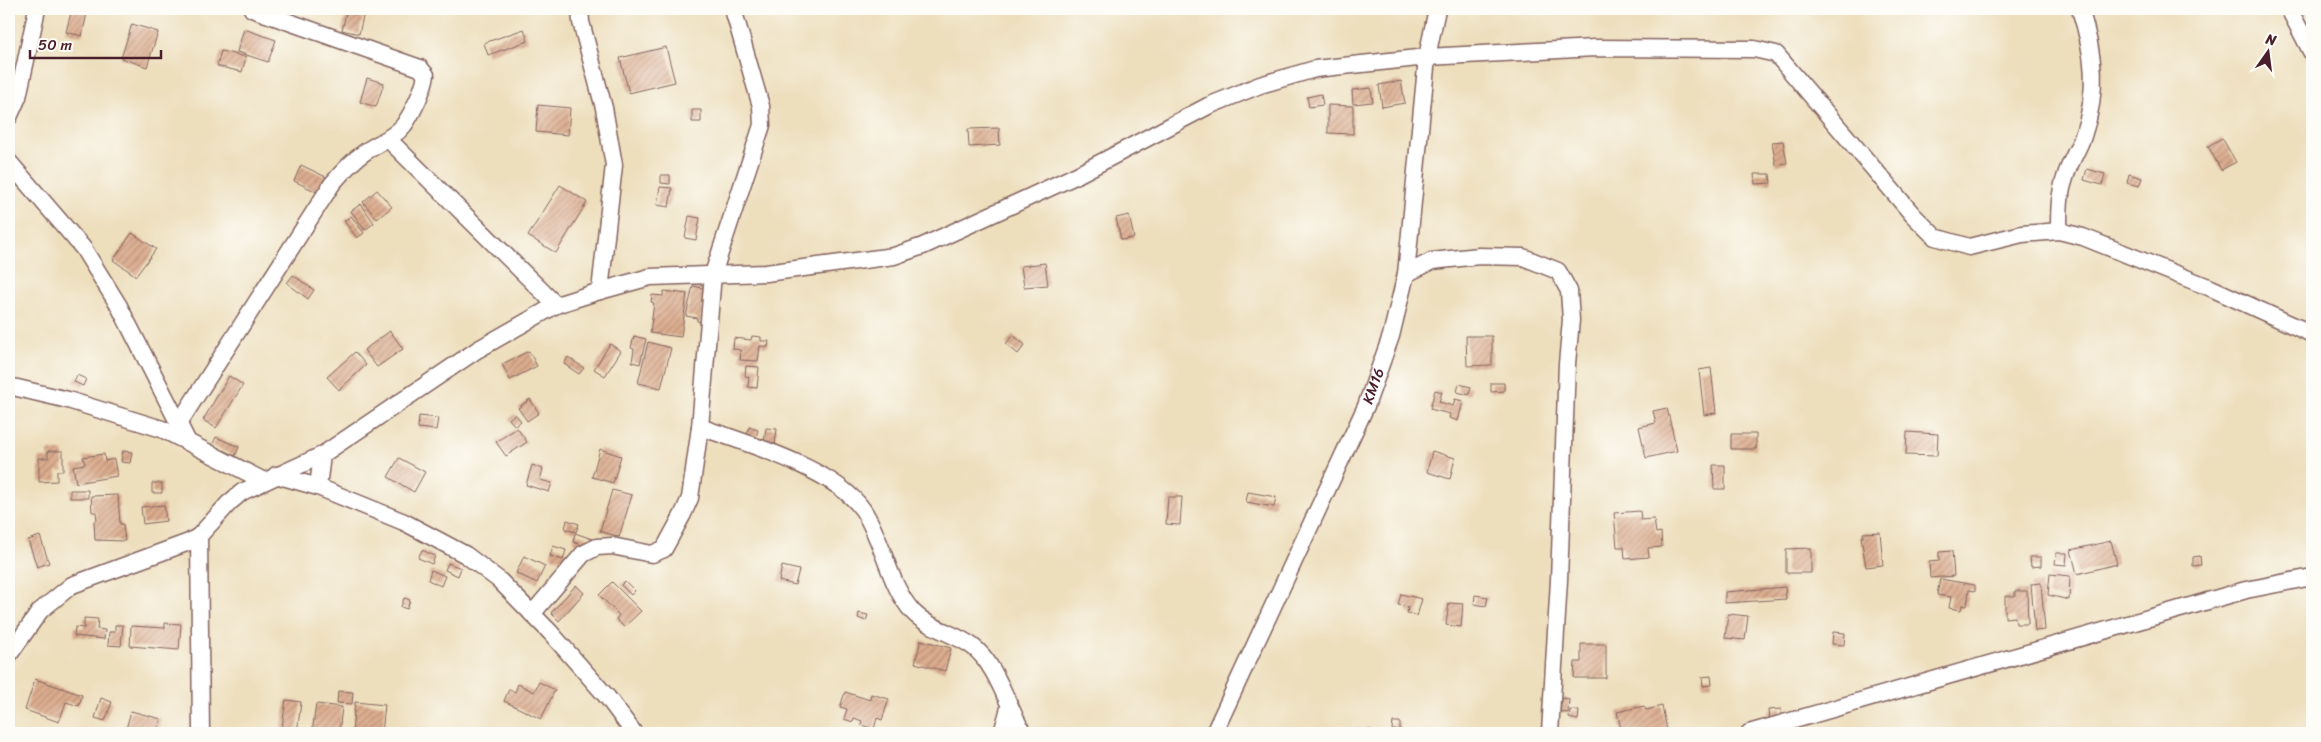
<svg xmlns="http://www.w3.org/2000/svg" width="2321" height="742" viewBox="0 0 2321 742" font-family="Sriracha,sans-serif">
<defs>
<pattern id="building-hatch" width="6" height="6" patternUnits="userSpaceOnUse" patternTransform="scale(1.25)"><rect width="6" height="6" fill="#dcad8f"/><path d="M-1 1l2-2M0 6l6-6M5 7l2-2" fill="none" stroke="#b48c75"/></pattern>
</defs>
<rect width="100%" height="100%" fill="#fdfcf7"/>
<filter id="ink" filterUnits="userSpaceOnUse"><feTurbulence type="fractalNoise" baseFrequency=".02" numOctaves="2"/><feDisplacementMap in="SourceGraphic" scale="10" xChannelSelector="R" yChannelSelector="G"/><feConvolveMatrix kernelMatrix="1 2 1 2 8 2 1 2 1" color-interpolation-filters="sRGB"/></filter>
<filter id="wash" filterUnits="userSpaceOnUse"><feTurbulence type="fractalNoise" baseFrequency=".0096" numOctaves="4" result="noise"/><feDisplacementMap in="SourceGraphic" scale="20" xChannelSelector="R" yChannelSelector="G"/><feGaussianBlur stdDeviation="1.12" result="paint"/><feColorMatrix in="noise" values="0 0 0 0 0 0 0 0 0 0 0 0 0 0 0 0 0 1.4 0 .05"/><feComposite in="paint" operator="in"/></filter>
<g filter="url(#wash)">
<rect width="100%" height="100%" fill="#eddebc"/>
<g id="blocks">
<!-- building -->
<path fill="url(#building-hatch)" d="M72,9L87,13L82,36L66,32Z
M347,9L364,12L359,34L342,30Z
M132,24L158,32L147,67L121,58Z
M244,29L276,40L268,62L237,52Z
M524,29L528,41L488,55L484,43Z
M666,47L675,82L629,93L620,58Z
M221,51L246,57L242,72L217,66Z
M367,78L384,83L376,107L360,102Z
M1401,81L1405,103L1382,107L1379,85Z
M1371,88L1373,102L1353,104L1352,90Z
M1321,94L1323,105L1309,107L1307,97Z
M538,105L570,108L568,135L536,132Z
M1328,105L1353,106V134L1328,133Z
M692,110H701V122H692Z
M999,128L1000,145L969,147L968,129Z
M2222,138L2236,162L2221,170L2208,146Z
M1783,141L1787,163L1776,165L1772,142Z
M301,165L326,177L319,193L294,181Z
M2087,169L2105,174L2102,185L2084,180Z
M1754,174H1770L1771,183L1755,184Z
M2129,174L2142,178L2139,186L2127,183Z
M661,175H670V184L661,183Z
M560,185L587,202L556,253L528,236Z
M660,187L672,188L669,207L657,205Z
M377,190L392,207L377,219L363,202Z
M361,204L374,223L365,230L351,211Z
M1129,215L1134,238L1121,240L1116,218Z
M351,216L364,233L357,238L344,221Z
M689,216L700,218L696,240L685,238Z
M132,233L156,249L136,276L113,260Z
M1045,263L1048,285L1024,287L1021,266Z
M293,275L314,290L308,299L287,283Z
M693,286L707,289L700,322L697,321V318L686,316Z
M664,291L687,294L681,337L650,333L654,303L651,302L652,295L663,296Z
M390,331L403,349L377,367L364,350Z
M1013,335L1025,345L1018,354L1006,344Z
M634,336L646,339L640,364L632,362L634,349L631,348Z
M752,336L761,337V341H769L768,347L760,346L758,361L740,360L741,350L733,349L734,338L751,340Z
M1466,336H1492V365L1467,366Z
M648,342L671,348L661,388L638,383Z
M610,344L621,351L605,376L594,369Z
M529,351L537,366L510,380L502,364Z
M355,352L366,365L339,390L327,377Z
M568,357L584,368L579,374L564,364Z
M746,366L759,367L757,388L748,387L749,377L745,376Z
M1711,368L1716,413L1704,415L1699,370Z
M77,375L86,379L83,386L74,382Z
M229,376L243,385L216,428L203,420Z
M1491,383H1504V391L1491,392Z
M1459,384L1471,387L1469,395L1457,392Z
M1435,390L1442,392L1439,402L1453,406L1455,399L1463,401L1458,421L1449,418L1450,414L1430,409Z
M530,399L539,413L527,421L518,408Z
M1667,408L1677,451L1646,458L1639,427L1656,423L1653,411Z
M515,414L521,421L515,426L509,419Z
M419,416L438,418L436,430L418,428Z
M749,427L758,430L756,437L747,434Z
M517,428L527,442L506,456L496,442Z
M766,428L777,429L775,445L764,443Z
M1907,432L1938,434L1937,456L1906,455Z
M1731,434H1756V449H1731Z
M216,437L239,447L235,456L212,446Z
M600,449L621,456L613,483L592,477Z
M48,451H63V471H57V481L39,482V458H48Z
M123,451L132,452L130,463L121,462Z
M1432,451L1455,458L1450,479L1427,472Z
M104,454L105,461L114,459L117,476L76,483L73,466L85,464L83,457Z
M399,458L425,472L414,492L388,477Z
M532,465L543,469L540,480L552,483L549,492L526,485Z
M1713,465H1725V489H1714Z
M152,483H162V493H152Z
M70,490H88V498H70Z
M612,490L632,495L619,537L600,531Z
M1248,492L1276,497L1274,507L1246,502Z
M118,495L120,524H123L125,541L95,540L94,521H97L96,512H92L91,496Z
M1168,497H1182L1180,525L1166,524Z
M164,505L166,521L143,524L141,507Z
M1640,511L1641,520L1654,519L1656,533L1661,532L1662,547L1648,548L1649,557L1625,559L1624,547H1617L1614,513Z
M567,520L579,524L576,532L565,529Z
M1880,532L1883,565L1866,567L1861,537H1863V533Z
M575,533L592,539L589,547L573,542Z
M40,536L49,563L37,567L28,540Z
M2111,541L2117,564L2077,574L2071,550Z
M553,546L566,550L563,560L550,556Z
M1811,548V573H1786V549Z
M422,550L435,556L432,564L418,558Z
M1952,551L1954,576L1930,578L1929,562L1939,561V552Z
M2056,553H2067L2066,565L2055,564Z
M524,556L545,566L537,583L516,573Z
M2200,556L2201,565L2193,566V557Z
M2030,557H2041V566L2031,567Z
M448,563L461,568L458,576L445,570Z
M782,566L799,570L795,585L779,581Z
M431,570L445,576L441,586L428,580Z
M2050,574L2070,576L2069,600L2048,595Z
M1940,579L1975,585V591L1969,590L1967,606L1962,605L1961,610L1949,608L1951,597L1937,595Z
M625,581L635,591L631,595L621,585Z
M612,582L641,611L624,627L616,619L619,615L599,595Z
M2041,583L2045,630L2035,631L2031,584Z
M576,585L584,593L559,621L551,613Z
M1785,587L1786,599L1725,603V592Z
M2015,591H2027L2028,624H2016L2015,617L2005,618V596H2015Z
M1401,594L1422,599L1417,616L1407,613L1408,607L1398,605Z
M1475,595L1488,597L1486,606L1474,604Z
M404,598L410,600L407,609L401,607Z
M1449,603L1463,604L1461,627L1446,625Z
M859,613L868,615L866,621L858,618Z
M1728,614L1748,616L1745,640L1725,638Z
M84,618L98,619L97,629L105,630L104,639L74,636L75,627L84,628Z
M165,623L181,624L179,650L130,646L131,626L165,628Z
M115,625H123L121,646L108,645L109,632H115Z
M1833,632L1845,633L1844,645L1832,644Z
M921,640L951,648L945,671L915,663Z
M1581,644H1606V678H1574L1575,662H1581Z
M1711,676L1712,685L1703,686L1702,677Z
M35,679L82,695L79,706L66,702L59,722L25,710Z
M539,682L555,690L541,719L504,701L509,689L515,692L518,684L534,692Z
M338,691L353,692L352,704L337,703Z
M845,692L870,700L871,694L889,699L882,720L877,718L874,729L861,725L862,721L854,718L853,722L844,719L847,709L840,707Z
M101,698L112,702L105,721L95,718Z
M1562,698L1569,699L1568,713L1560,712Z
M286,700L301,702L297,733H281Z
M355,702L385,705L382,733H352Z
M316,704L342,707L339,733H312Z
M1644,706L1646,710L1662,706L1667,730L1655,733H1622L1617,712Z
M1781,709L1782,719L1769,721L1768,710Z
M1570,710L1579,711L1578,720L1569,718Z
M131,711L161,719L157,733H120L121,728L126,729Z
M1393,722H1400V730H1392Z
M1353,729L1372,730V733H1352Z"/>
</g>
</g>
<g filter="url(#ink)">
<use href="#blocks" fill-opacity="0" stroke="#83625e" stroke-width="1"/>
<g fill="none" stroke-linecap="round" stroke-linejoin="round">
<!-- minor casing -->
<g stroke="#83625e" stroke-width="19">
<g id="minor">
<path d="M580,9L581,22L604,108L614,165L600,291"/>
<path d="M2289,9L2312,53"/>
<path d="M9,117L18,97L37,9"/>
<path d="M388,139L556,305"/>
<path d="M9,162L83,248L119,306L188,442"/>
<path d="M2059,231C2059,212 2059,195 2065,178C2069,163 2078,150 2083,136C2099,90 2094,53 2080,9"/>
<path d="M1406,274L1432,261L1479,256L1523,257L1558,271L1569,291L1571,320L1567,364L1559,580L1550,733"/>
<path d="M9,386L68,400L162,429L264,481"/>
<path d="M179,423L332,184C342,172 352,161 365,152C378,143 394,138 404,125C413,112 423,91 426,75L420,68L252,9"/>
<path d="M700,427C746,443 835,469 863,510C883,540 889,586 913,612C928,628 954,633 972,646C996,663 1008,707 1023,733"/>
<path d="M276,475L318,487L404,522L466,555L499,580L550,632L608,698L634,733"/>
<path d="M318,487L322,455"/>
<path d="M199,536L201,733"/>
<path d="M532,614L583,554L597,547L612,546L652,554L664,549L683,514L690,498L700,427L713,274L762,125L761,106L733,9"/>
<path d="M9,655L40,611L72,585L189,542L199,536L229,503L242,492L322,455L477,350L556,305L600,291L650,277L766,273L894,256L923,246L1075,176L1208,106L1260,85L1315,69L1427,57L1595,48L1754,49L1776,54L1913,215L1935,237L1969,247L2022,234L2059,231L2083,237L2211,288L2312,334"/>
<path d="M1002,733L1009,708"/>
<path id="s1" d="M1214,733L1366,406L1391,336L1406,274L1427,57L1437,9"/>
<path d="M1749,733L2246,590L2312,577"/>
</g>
</g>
<!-- minor -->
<use href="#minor" stroke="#fff" stroke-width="16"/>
</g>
</g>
<g text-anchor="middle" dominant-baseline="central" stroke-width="4" stroke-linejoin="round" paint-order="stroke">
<!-- street labels -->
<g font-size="15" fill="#4a1f2b" stroke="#fdfcf7">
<text stroke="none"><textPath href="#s1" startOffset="382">KM16</textPath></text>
</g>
</g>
<!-- margin -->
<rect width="2321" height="742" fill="none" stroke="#fdfcf7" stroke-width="30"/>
<!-- north arrow -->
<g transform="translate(2268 52) rotate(14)" stroke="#fdfcf7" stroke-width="4" paint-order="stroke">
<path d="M0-4L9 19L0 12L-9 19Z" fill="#4a1f2b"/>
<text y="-8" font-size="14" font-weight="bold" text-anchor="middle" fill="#4a1f2b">N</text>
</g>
<!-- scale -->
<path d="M30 50v8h131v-8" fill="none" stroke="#4a1f2b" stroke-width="2.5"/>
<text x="38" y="50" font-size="15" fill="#4a1f2b" stroke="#fdfcf7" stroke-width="4" paint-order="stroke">50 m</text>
</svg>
